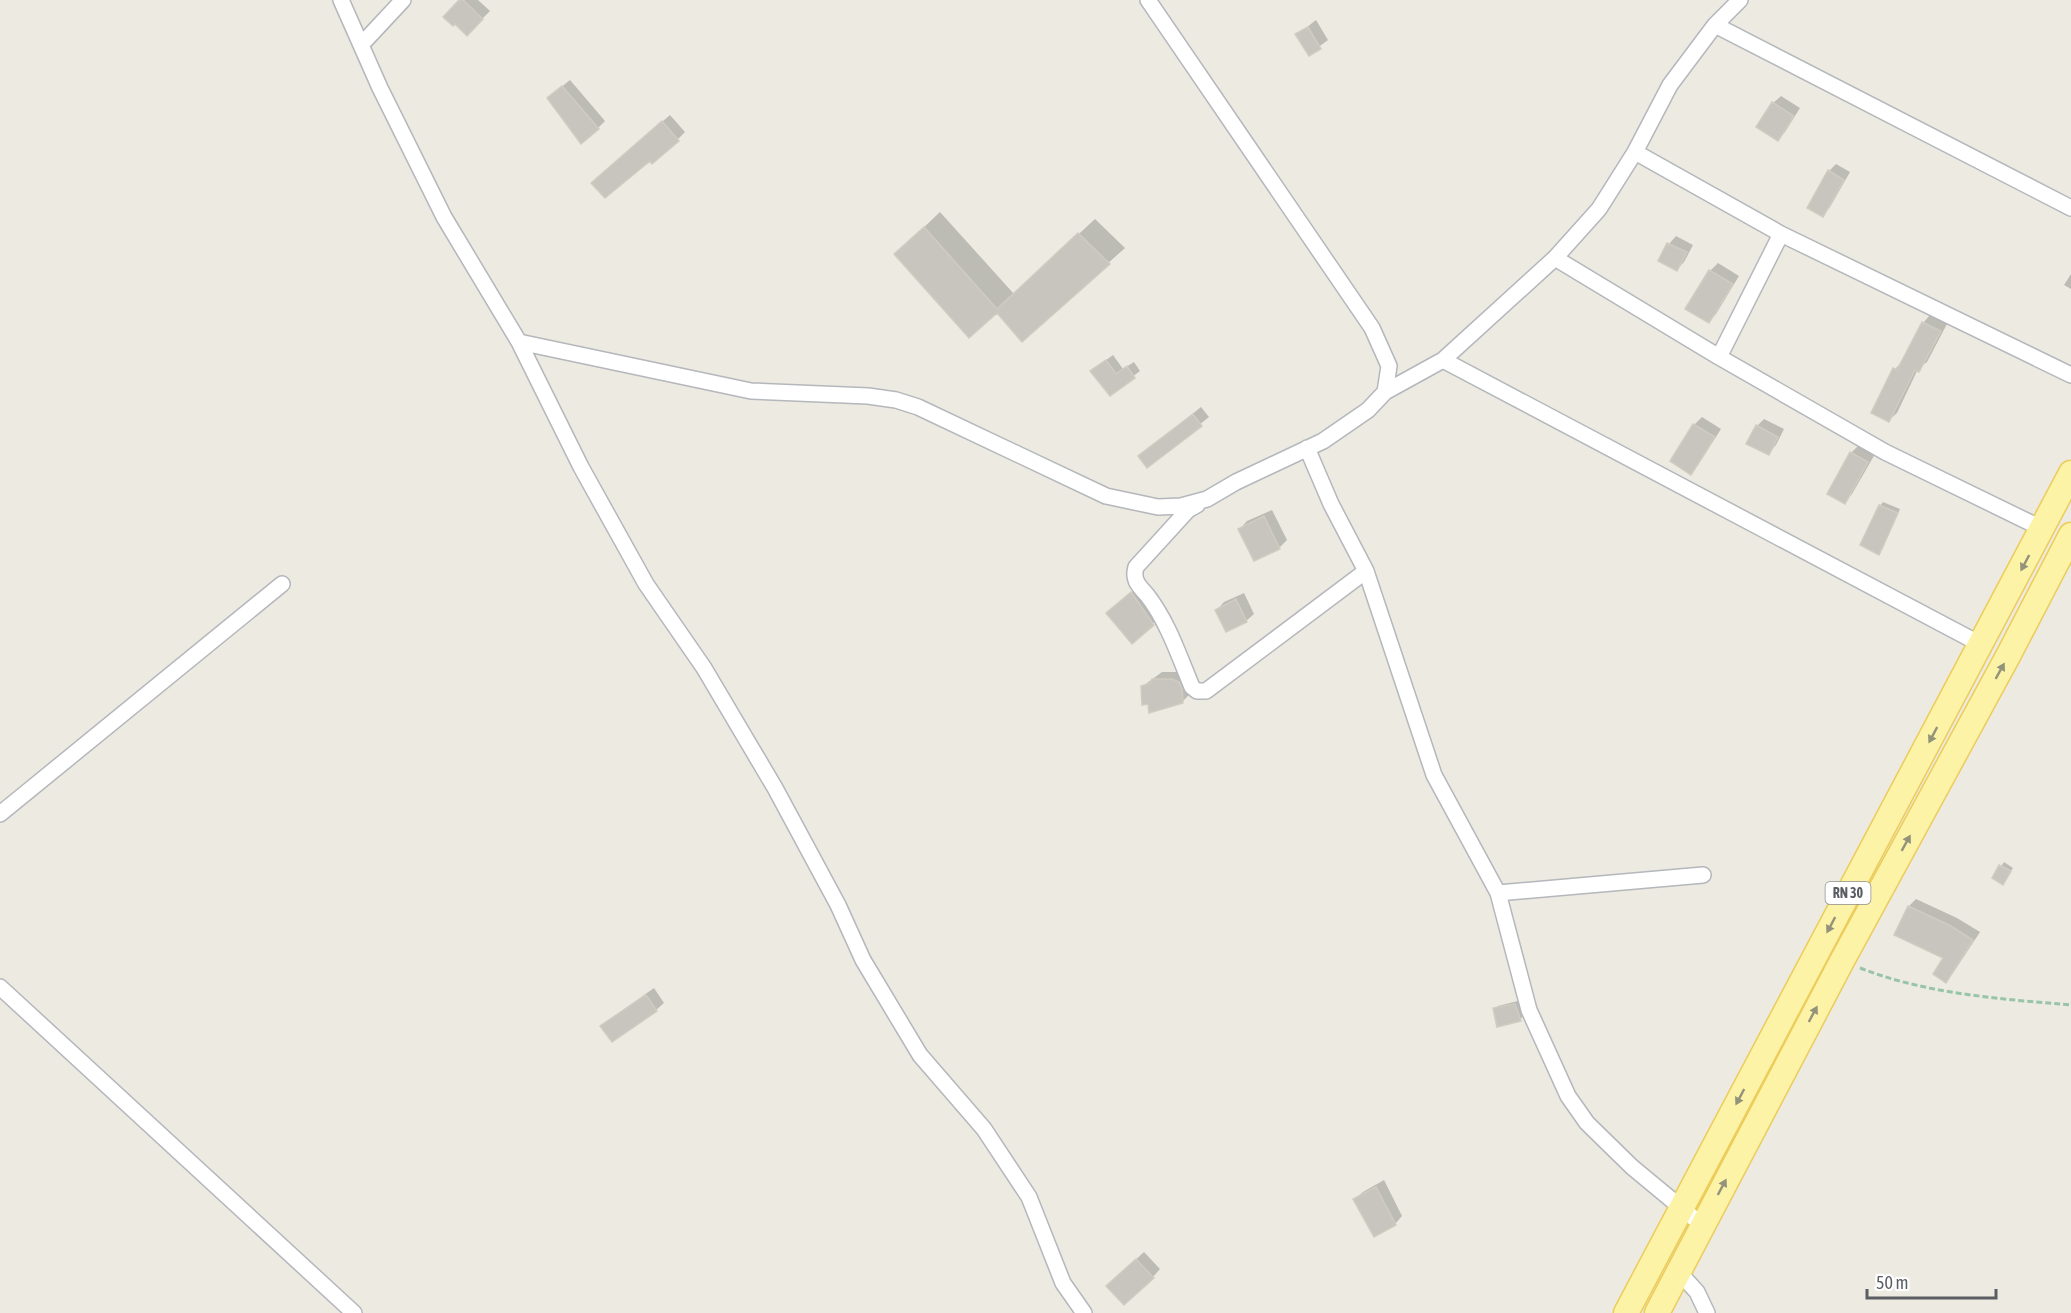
<svg xmlns="http://www.w3.org/2000/svg" width="2071" height="1313" viewBox="0 0 2071 1313" font-family="'Asap Condensed',sans-serif">
<rect width="100%" height="100%" fill="#eceae1"/>
<!-- shadow -->
<path fill="#0003" d="M461,0H478L490,11L467,34Z
M1316,20L1328,40L1309,54L1297,35Z
M570,80L605,121L598,128L548,98Z
M1781,96L1800,108L1785,132L1778,139L1773,103Z
M670,115L685,132L678,139L652,161L650,159L601,175Z
M1836,164L1850,172L1830,207L1823,215L1829,171Z
M940,212L1014,294L1095,219L1125,248L1022,340L997,311L896,254Z
M1676,236L1693,245L1684,262L1677,269L1669,244Z
M1718,263L1739,276L1716,314L1709,321L1687,309L1711,270Z
M2071,274V289L2064,285Z
M1930,315L1947,324L1927,362L1918,369L1897,413L1889,420L1895,369L1903,361L1923,323Z
M1113,355L1123,369L1134,362L1140,371L1110,394L1098,366Z
M1201,407L1209,417L1148,466L1140,456Z
M1702,417L1721,429L1698,465L1691,473L1672,461L1694,425Z
M1764,419L1784,429L1776,445L1769,453L1757,426Z
M1859,445L1875,454L1852,494L1844,502L1851,453Z
M1883,502L1900,509L1882,550L1879,553L1880,506Z
M1272,510L1287,540L1279,548L1240,529L1247,521Z
M1138,587L1159,618L1132,642L1114,607Z
M1244,593L1254,614L1246,621L1217,610L1224,602Z
M1162,672H1180L1190,694L1182,702L1143,686Z
M2004,862L2013,868L2003,883L1994,878Z
M1916,899L1957,918L1980,932L1953,973L1946,981L1945,957L1909,906Z
M654,988L664,1003L656,1010L602,1026L610,1019Z
M1518,1001L1523,1016L1520,1020L1495,1009L1498,1006Z
M1384,1180L1402,1216L1395,1224L1355,1199L1363,1192Z
M1144,1252L1160,1269L1153,1277L1116,1278Z"/>
<!-- building -->
<path fill="#c8c4be" stroke="#d1ccc0" stroke-width="1.5" d="M459,0H463L483,19L467,36L455,24L453,26L443,17Z
M1308,27L1321,49L1309,56L1295,34Z
M562,86L599,129L581,144L547,98Z
M1772,102L1794,116L1778,141L1756,127Z
M662,121L679,141L652,164L650,161L605,198L591,183Z
M1828,170L1844,180L1823,217L1807,208Z
M924,227L997,309L1078,233L1110,264L1022,342L997,313L969,338L894,254Z
M1667,243L1687,252L1677,271L1658,261Z
M1709,270L1733,284L1709,323L1685,309Z
M1922,322L1941,331L1919,372L1915,370L1889,422L1871,413L1893,368L1897,370Z
M1106,360L1116,374L1127,366L1135,378L1110,396L1090,371Z
M1193,414L1202,426L1147,468L1138,456Z
M1693,424L1715,437L1691,475L1670,461Z
M1756,425L1778,437L1769,455L1746,444Z
M1850,452L1868,462L1845,504L1827,494Z
M1879,505L1898,513L1879,555L1860,545Z
M1264,516L1280,549L1254,561L1238,529Z
M1131,592L1154,625L1132,644L1106,613Z
M1236,599L1247,622L1226,632L1215,610Z
M1152,679H1172L1179,682L1182,689L1183,703L1149,713L1148,704L1142,705L1141,686L1151,683Z
M1999,865L2011,871L2003,885L1992,878Z
M1908,906L1949,925L1973,940L1946,983L1933,974L1943,958L1894,935Z
M646,995L657,1011L612,1042L600,1026Z
M1515,1004L1521,1021L1497,1027L1493,1008Z
M1376,1187L1396,1225L1374,1237L1353,1199Z
M1136,1259L1154,1278L1124,1305L1106,1286Z"/>
<g fill="none" stroke-linecap="round" stroke-linejoin="round">
<!-- minor casing -->
<g stroke="#b4b7bb" stroke-width="18">
<path id="minor" d="M341,0L380,88L444,217L519,342L581,467L646,584L704,668L775,788L838,905L863,960L920,1055L984,1129L1029,1197L1063,1283L1084,1313
M1148,0L1372,328L1389,366L1385,392
M1715,25L2071,208
M361,45L403,0
M1635,152L1781,234L2071,375
M1555,258L1719,357L1885,452L2043,529
M519,342L751,391L868,396L896,400L918,407L1106,496L1158,507L1181,506L1207,499L1236,482L1323,441L1368,410L1385,392L1443,360L1555,258L1599,209L1635,152L1670,85L1715,25L1740,0
M1719,357L1781,234
M1443,360L1982,645
M1307,448L1331,504L1366,571L1434,775L1498,893L1529,1010L1568,1096L1587,1123L1632,1167L1702,1225
M1197,505L1188,510L1136,567C1132,580 1139,586 1147,595C1168,622 1179,656 1192,687L1197,691H1206L1366,571
M0,814L282,584
M1498,893L1703,875
M0,987L354,1313
M1679,1272L1697,1292L1707,1313"/>
</g>
<!-- primary casing -->
<g stroke="#eccc5a" stroke-width="27">
<path id="primary" d="M1626,1313L2071,473
M1657,1313L1842,961L2008,656L2071,535"/>
</g>
<!-- path -->
<path stroke="#98c4a7" stroke-width="3" stroke-dasharray="6 3" stroke-linecap="butt" d="M1860,968C1926,994 2001,999 2071,1005"/>
<!-- minor -->
<use href="#minor" stroke="#fff" stroke-width="15"/>
<!-- primary -->
<use href="#primary" stroke="#fcf3a6" stroke-width="24"/>
</g>
<!-- one-way arrows -->
<defs><path id="oneway-solid" d="M-6-.8H1V-3.2L6.5 0L1 3.2V.8H-6Z" transform="scale(1.5)"/></defs>
<g fill="#93927a">
<use href="#oneway-solid" transform="translate(2025 563) rotate(118)"/>
<use href="#oneway-solid" transform="translate(2000 671) rotate(-61)"/>
<use href="#oneway-solid" transform="translate(1933 735) rotate(118)"/>
<use href="#oneway-solid" transform="translate(1906 843) rotate(-61)"/>
<use href="#oneway-solid" transform="translate(1831 925) rotate(118)"/>
<use href="#oneway-solid" transform="translate(1813 1014) rotate(-62)"/>
<use href="#oneway-solid" transform="translate(1740 1097) rotate(118)"/>
<use href="#oneway-solid" transform="translate(1722 1187) rotate(-62)"/>
</g>
<g text-anchor="middle" dominant-baseline="central" stroke-width="4.5" stroke-linejoin="round" paint-order="stroke">
<!-- shield labels -->
<rect fill="#fff" stroke="#8c8e91" stroke-width="1.5" x="1825.5" y="882" width="45" height="22" rx="4.5"/>
<g font-size="14" font-weight="bold" fill="#5a5d62">
<text x="1848" y="893">RN 30</text>
</g>
</g>
<!-- scale -->
<path d="M1867 1289v9h129v-9" fill="none" stroke="#5a5d62" stroke-width="3"/>
<text x="1876" y="1289" font-size="18" fill="#5a5d62" stroke="#ffffff" stroke-width="4.5" paint-order="stroke">50 m</text>
</svg>
